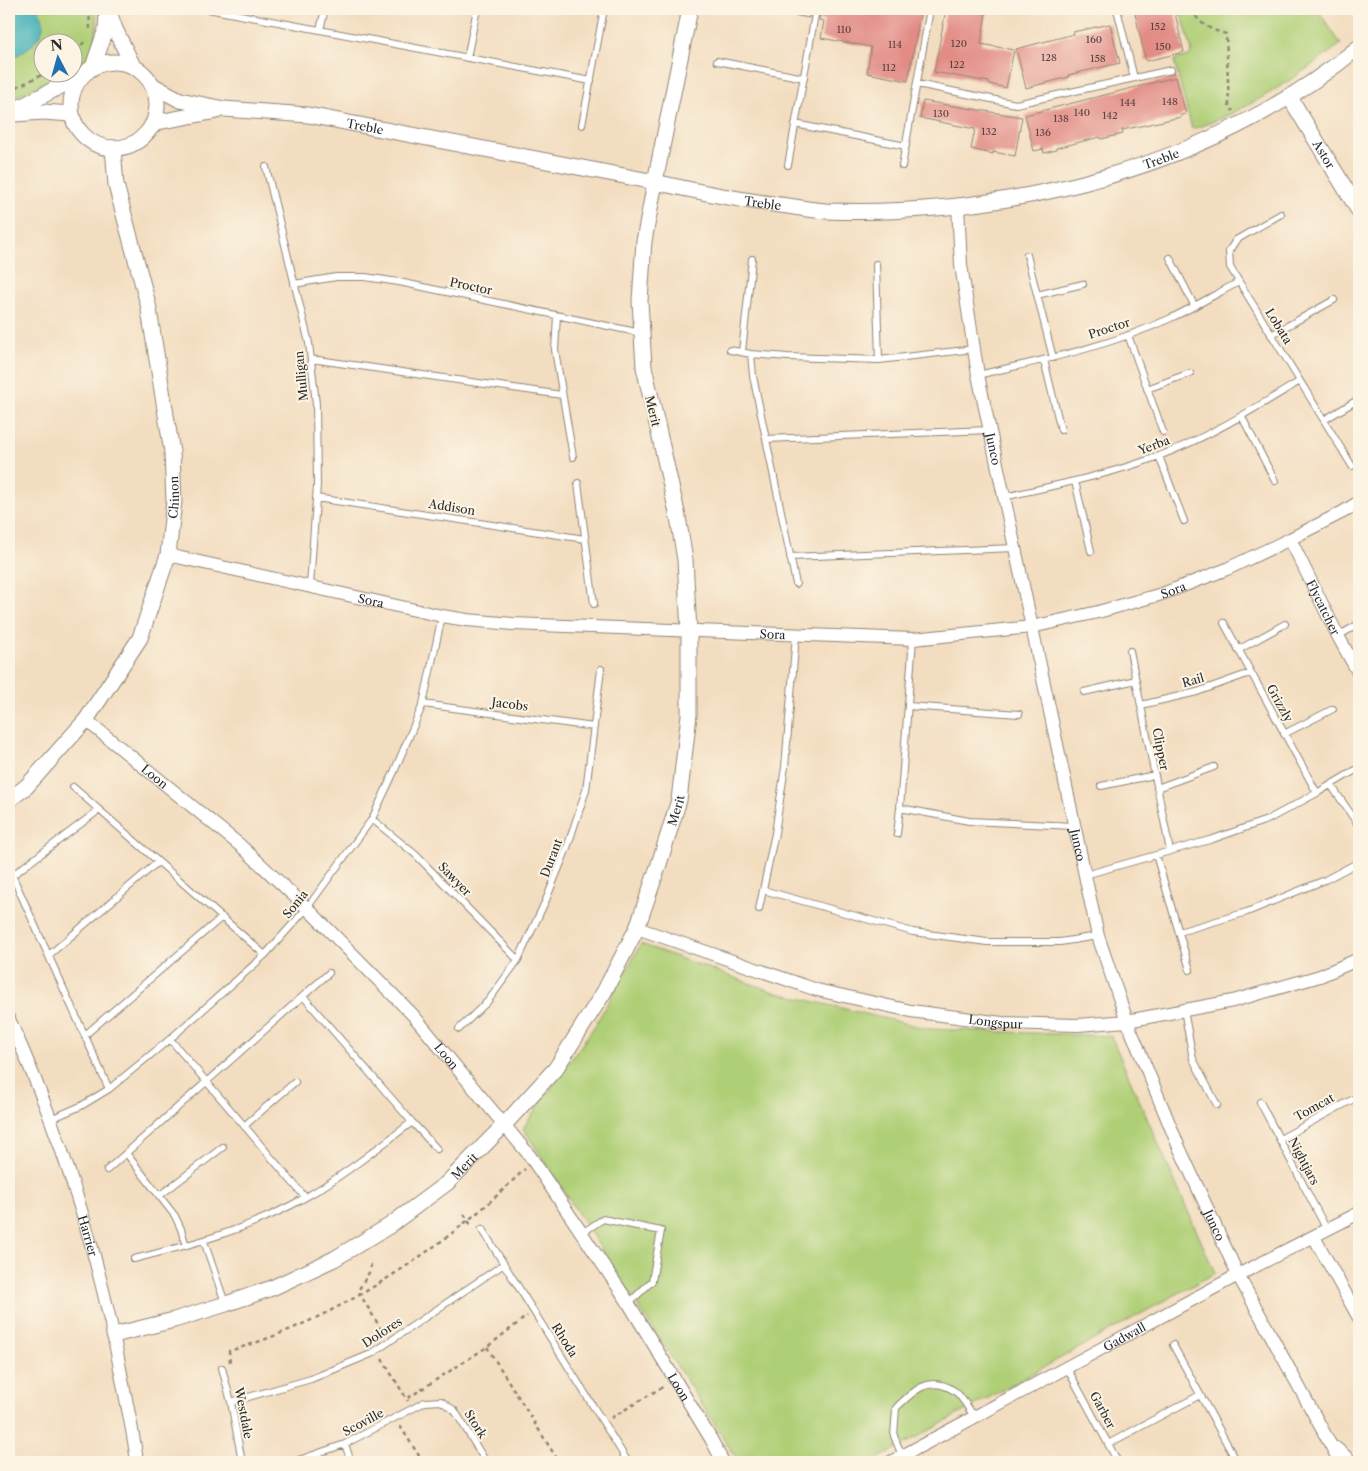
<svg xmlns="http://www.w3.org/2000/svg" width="1368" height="1471" viewBox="0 0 1368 1471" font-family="'Libre Caslon Text',serif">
<rect width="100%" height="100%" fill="#fcf5e5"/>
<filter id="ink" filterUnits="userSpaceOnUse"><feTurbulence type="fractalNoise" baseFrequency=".02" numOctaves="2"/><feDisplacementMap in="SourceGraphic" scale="10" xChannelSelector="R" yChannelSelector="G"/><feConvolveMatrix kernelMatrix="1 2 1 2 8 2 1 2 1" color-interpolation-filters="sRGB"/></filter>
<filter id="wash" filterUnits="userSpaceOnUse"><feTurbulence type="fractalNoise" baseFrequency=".0096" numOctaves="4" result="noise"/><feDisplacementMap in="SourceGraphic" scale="20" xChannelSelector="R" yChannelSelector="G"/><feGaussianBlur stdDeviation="1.12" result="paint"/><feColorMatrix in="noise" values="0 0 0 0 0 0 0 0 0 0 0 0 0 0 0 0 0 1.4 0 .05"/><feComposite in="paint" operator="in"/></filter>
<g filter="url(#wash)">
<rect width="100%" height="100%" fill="#f3ddc0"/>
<!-- green -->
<path fill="#afcf76" stroke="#6d7d50" d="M9,9H96C98,26 97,49 83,62C81,65 76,67 73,68L72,42H42V72L65,73L9,100Z
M1180,9H1317L1341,44C1295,78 1246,112 1192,129L1174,60L1189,56L1192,51Z
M641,944L774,992L929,1029L1111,1036L1215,1273L872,1462H739L523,1128L594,1027Z"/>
<!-- water -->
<path fill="#3fb0b7" stroke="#356e71" d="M14,9H37C56,29 28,52 9,59V12Z"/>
<g id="blocks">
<!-- building -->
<path fill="#e28c85" d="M788,9H811L809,18L788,14Z
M821,9H890L920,15L908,81L867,73L871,47L821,38L824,21L819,20Z
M946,9H962L986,13L981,44L1014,50L1006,88L989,84V82L934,72Z
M1134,9H1174L1184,52L1146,61Z
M1110,24L1120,63L1068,75L1069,77L1026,88L1016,49L1074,34L1073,32Z
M1176,77L1186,114L1181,115V117L1122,130L1123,134L1101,139L1100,137L1056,148V150L1044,153L1043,149L1034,151L1025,115Z
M923,101L1022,117L1015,156L993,152V154L971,149L975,129L920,118Z"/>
</g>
</g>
<g filter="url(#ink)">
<use href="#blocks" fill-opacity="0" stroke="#8f8476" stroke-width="1"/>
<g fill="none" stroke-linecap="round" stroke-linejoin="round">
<!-- service casing -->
<g stroke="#8f8476" stroke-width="8">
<path id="service" d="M208,9L591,81
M1117,9L1134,78
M320,30L325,9
M467,58L477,9
M717,61L804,78
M917,84L1016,104L1171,70
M795,124L906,146
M582,125L604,9
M788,165L816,9
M902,166L930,9
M266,167L309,343L316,404L317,485L310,586
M1281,214L1236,240L1229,251L1230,267L1352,466
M1027,255L1053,358
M1170,258L1194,305
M876,264L879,360
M294,284L336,277H365L399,282L641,333
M1037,295L1083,284
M557,316L555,350L573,457
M1128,335L1163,432
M1271,335L1334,300
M730,350L751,354L788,357L879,360L974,349
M742,352L752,259
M751,354L753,376L796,584
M311,359L562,395
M1044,360L1061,430
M978,375C1043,360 1111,346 1171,318C1194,307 1216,294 1239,282
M1147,389L1190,373
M1242,417L1275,481
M1324,420L1359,399
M766,439L990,430
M1159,456L1184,521
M1075,481L1091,551
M578,483L594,604
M1004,497C1056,485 1109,475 1159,456C1209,437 1254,409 1300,381
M316,498L585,539
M790,557L1015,548
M1224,623L1317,793
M1338,636L1359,624
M1238,650L1285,624
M1130,651L1170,851
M1084,692L1136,680
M423,704L594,727
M1141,705L1197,692L1250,673
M908,706L1019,714
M1284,734L1333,709
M1331,785L1359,826
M1101,786L1155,775
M73,787L265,955
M1157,788L1214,767
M900,808L969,821L1074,826
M372,819L416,855L518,960
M897,834L900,808L913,639
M1156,855L1190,970
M12,875L109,1089
M1085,875L1213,839L1267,820L1317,793L1359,768
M9,878L99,810
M763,890L913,932L987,942H1060L1098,936
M759,909L775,833L785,767L796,635
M1179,932L1247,912L1325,880L1359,862
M49,955L158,862
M303,996L412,1122L437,1149
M1184,1010L1193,1059L1217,1105
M459,1029L488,1001L518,960L546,900L567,848L586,790L601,669
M85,1035L222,917
M170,1039L305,1197
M1260,1102L1327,1230
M51,1119L81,1106L109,1089L170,1039L265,955L307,908L372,819L394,772L423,704L442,616
M244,1126L295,1082
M1280,1139L1359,1096
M126,1153L175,1216L181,1229L186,1246
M107,1170L329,973
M159,1196L223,1147
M482,1229L628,1462
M582,1233L603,1219L661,1231L652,1281L629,1303
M204,1241L225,1303
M134,1259C194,1244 253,1228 306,1197C344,1175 378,1148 412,1122
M1173,1345L1237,1462
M222,1368L231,1402L242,1462
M1067,1368L1118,1462
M231,1402L311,1379L371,1354L504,1264
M345,1444L351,1462
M1108,1444L1200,1395
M902,1456L894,1436L896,1408C913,1391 929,1375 953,1390C960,1393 970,1411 975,1418
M293,1462L345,1444L425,1402L441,1401L455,1411L486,1462"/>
</g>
<!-- minor casing -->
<g stroke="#8f8476" stroke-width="14">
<g id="minor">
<path id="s1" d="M958,206L961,265L978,375L1098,936L1127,1021L1178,1145L1238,1275L1340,1462"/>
<path id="s2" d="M1290,539L1338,636L1359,674"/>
<path id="s3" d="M168,555L442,616L467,620L513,624L913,639L1032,627L1098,612L1162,594L1227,569L1290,539L1343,512L1359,502"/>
<path id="s4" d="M86,720L241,846L307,908L413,1015L530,1156L626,1299L711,1439L723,1462"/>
<path id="s5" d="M637,928L817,990L911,1011L1002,1023L1078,1025L1127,1021L1233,1001L1320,976L1359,959"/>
<path id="s6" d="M9,1019C62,1135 100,1258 123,1384C128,1410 134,1436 137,1462"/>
<path d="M1314,1237L1359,1318"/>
<path d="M1336,1448L1352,1462"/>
<path id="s7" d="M891,1462L1238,1275L1359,1213"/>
</g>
</g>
<!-- tertiary casing -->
<g stroke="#8f8476" stroke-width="17">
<g id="tertiary">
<path d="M108,9L115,29L133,66"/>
<circle cx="114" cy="105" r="43"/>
<path d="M93,67L106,29L107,13"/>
<path id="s8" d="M152,85L180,100L224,109L308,115L655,182C699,192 743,201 788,206C800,208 813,210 826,211C1012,217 1213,167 1359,47"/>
<path id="s9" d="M1289,96L1359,211"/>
<path d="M9,113L80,76"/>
<path d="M15,114L43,112L71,114"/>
<path d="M151,127L158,122L217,111"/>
<path id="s10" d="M9,800L27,786L86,720L140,638L168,555L174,501L172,452L148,304L116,185L113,148"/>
<path id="s11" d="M114,1335L174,1320L226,1304L272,1288L334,1259L389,1226L447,1183L504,1125L556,1068L604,992L637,928L659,864L679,800L689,715V631L685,560L678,517L644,367L640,301L644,241L655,182L690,9"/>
</g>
</g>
<!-- path -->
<path stroke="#8f8476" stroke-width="2.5" stroke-dasharray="4 4" stroke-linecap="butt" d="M89,9L90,29
M1192,9C1198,24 1211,30 1226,34L1229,105L1233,111
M72,58L86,39
M9,91L48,72
M464,1214L472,1227
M371,1264L370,1271L358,1291L384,1334
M487,1347L559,1462
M382,1359L408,1401
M230,1362L229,1351C318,1326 406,1272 477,1213C494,1199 509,1184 525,1169
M408,1398L487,1347L527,1316
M611,1418L664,1386
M400,1426L423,1462"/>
<!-- service -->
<use href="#service" stroke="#fff" stroke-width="6"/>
<!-- minor -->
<use href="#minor" stroke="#fff" stroke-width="12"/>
<!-- tertiary -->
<use href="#tertiary" stroke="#fff" stroke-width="15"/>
</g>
</g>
<g text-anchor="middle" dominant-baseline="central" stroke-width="4" stroke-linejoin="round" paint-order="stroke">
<!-- number labels -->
<g font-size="10" fill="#594342">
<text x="1158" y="26">152</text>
<text x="844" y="29">110</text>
<text x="1094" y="39">160</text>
<text x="959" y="43">120</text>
<text x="895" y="44">114</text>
<text x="1163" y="46">150</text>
<text x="1049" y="57">128</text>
<text x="1098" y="58">158</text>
<text x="957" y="64">122</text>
<text x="889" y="67">112</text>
<text x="1170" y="101">148</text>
<text x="1128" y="102">144</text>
<text x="1082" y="112">140</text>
<text x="941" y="113">130</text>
<text x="1110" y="115">142</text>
<text x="1061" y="118">138</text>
<text x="989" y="131">132</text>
<text x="1043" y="132">136</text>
</g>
<!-- street labels -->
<g font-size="12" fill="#2b2b2b" stroke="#fcf5e5">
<text stroke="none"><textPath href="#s8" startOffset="219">Treble</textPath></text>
<text stroke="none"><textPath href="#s9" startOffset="68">Astor</textPath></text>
<text stroke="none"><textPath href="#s8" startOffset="1029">Treble</textPath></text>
<text stroke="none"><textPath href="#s8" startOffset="624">Treble</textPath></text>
<text transform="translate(471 286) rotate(12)">Proctor</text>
<text transform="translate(1279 326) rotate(58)">Lobata</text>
<text transform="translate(1109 328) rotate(-18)">Proctor</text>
<text transform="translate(301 376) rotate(-96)">Mulligan</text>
<text transform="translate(653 411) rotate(77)">Merit</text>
<text transform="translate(1154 445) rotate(-21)">Yerba</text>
<text stroke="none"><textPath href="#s1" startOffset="246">Junco</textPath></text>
<text stroke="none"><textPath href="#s10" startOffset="355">Chinon</textPath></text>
<text transform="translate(452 507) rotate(9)">Addison</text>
<text stroke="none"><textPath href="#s3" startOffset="1018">Sora</textPath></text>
<text stroke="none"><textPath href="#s3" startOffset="208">Sora</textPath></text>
<text stroke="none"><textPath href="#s2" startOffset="76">Flycatcher</textPath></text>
<text stroke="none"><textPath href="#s3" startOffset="612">Sora</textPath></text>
<text transform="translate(1193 680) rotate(-16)">Rail</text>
<text transform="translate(1280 703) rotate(61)">Grizzly</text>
<text transform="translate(510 704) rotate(7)">Jacobs</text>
<text transform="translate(1161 749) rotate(79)">Clipper</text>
<text stroke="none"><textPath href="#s4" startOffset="89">Loon</textPath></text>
<text stroke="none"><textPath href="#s11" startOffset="814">Merit</textPath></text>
<text stroke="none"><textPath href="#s1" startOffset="651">Junco</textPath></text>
<text transform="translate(551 858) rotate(-69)">Durant</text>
<text transform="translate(455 879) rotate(46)">Sawyer</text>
<text transform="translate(295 904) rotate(-51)">Sonia</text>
<text stroke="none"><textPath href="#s5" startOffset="372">Longspur</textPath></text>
<text stroke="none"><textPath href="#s4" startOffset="494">Loon</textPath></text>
<text transform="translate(1314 1107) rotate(-29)">Tomcat</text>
<text transform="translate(1304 1161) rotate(62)">Nightjars</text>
<text stroke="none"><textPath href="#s11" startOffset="394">Merit</textPath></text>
<text stroke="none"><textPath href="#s1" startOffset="1056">Junco</textPath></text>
<text stroke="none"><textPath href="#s6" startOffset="231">Harrier</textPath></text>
<text transform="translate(382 1332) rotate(-33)">Dolores</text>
<text stroke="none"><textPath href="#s7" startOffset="265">Gadwall</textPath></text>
<text transform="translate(565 1340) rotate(58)">Rhoda</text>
<text stroke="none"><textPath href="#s4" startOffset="899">Loon</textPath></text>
<text transform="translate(1103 1410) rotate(62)">Garber</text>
<text transform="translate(244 1413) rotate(79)">Westdale</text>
<text transform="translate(363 1422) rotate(-28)">Scoville</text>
<text transform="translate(476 1424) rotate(58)">Stork</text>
</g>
</g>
<!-- margin -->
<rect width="1368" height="1471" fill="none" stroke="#fcf5e5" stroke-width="30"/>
<!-- north arrow -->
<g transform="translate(58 58) rotate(354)"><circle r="24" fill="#fcf5e5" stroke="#a8a49b"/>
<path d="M0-4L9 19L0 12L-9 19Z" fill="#1f6fb2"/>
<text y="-8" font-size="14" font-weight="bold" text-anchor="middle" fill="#2b2b2b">N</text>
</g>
</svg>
